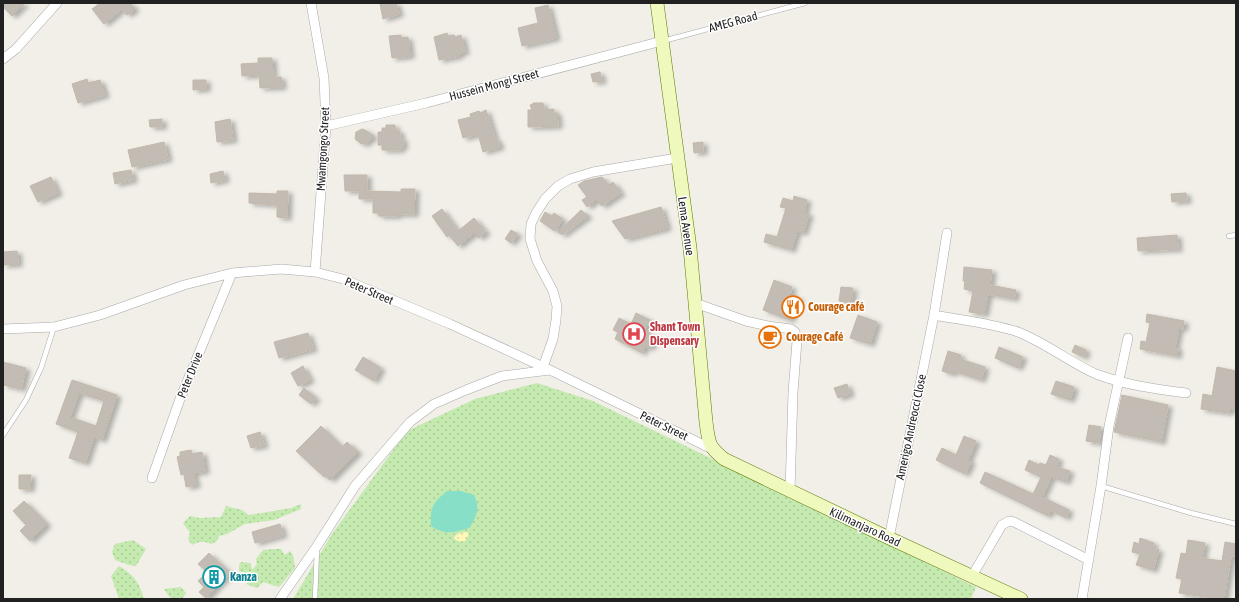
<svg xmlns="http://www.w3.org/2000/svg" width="1239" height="602" viewBox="0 0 1239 602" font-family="'Asap Condensed',sans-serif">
<defs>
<pattern id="grass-dots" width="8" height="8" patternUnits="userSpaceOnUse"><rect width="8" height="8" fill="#c5eaaf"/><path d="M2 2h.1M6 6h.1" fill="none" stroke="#a9c896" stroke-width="1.8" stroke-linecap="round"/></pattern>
<pattern id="sand-dots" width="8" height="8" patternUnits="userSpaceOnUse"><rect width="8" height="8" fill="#fef8b9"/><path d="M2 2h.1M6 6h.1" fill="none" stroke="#d9d49f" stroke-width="1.8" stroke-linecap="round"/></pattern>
<filter id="shadow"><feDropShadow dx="4.5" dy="2.5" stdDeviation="2" flood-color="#0004"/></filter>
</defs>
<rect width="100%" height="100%" fill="#f1efe8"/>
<!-- grass -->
<path fill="url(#grass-dots)" d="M537,383L593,401L976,587L971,599H293L332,534L407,431L475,399Z
M301,504V509L274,520L245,524L227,534L219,536L217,541L211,544C203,541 200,541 192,545L188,539L190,533L183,523L190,516L199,518L221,517L226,506L242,510L249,515L291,508Z
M133,540L146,549L136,566L129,565L115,560L112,552L115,544Z
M273,549H281L285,555L290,551L293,555L295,568L279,587L263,582L257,588L246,584L250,580L252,572L244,573L239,571V565L241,562L251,563L252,570L257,564L256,559L263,550Z
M119,566C135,576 139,582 144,599H119L111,576Z
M181,587L186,593L182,599H171L164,589C170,588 175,588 181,587Z"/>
<!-- sand -->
<path fill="url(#sand-dots)" d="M466,532L469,534L465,541C461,542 457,542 454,538C456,533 461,533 466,532Z"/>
<!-- pitch -->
<path fill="#87dfc7" d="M447,491H461L474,495C481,509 476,517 469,528C453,533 445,535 431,526C430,506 433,503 447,491Z"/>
<!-- building -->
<path fill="#c2bcb4" stroke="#c3b8aa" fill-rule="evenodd" filter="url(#shadow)" d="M3,3H25L12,16L3,7Z
M100,3H130L135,9L127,15L122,9L104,24L92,9Z
M384,3H396L399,14L383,19L380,4Z
M548,5L556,38L522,46L518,28L538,23L535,8Z
M447,33L448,36L454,35L455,37L461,35L465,52L459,53V56L439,60L434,37Z
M401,35V38L408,37L410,56L392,58L389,36Z
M258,58H272L273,77H281L282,87L260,88L259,75L242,76L241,64L258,63Z
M600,72L602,81L593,82L591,74Z
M87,79L88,83L100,80L105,95L78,103L72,84Z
M193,80H206V89L193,90Z
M533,103H543L544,110L554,109V113H557L558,126L528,127V110H532L530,105L533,104Z
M486,110L495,139H497L500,147L483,152L478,134L463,138L458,120L471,117L470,114L479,111L480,113Z
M162,119V127H150L149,120Z
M230,119L233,140L217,142L215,122Z
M386,125H395V131H400V139H403V147H400V150H382V145H378V132H382V128H386Z
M362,129L365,130L374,136L366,143L363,144L360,143L355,139L356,132Z
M164,142L168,159L132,167L128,150Z
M703,142V152L694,153L693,143Z
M131,170L133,180L115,184L113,173Z
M223,171L225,180L211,183L210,174Z
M344,175H367V191L401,192V189H415L414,214H397V216H379V213H373V199H359V191H345Z
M51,177L58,193L38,202L30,186Z
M602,177L609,185L613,182L621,193L602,206L596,200L587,207L582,200L587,197L578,185L584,181Z
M277,191H288L287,218L277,217V205L249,203V193L277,194Z
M1186,193L1187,201L1172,202L1171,194Z
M794,196L807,200L804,213L809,214L803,233L797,231L791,250L764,242L766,234L777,237L786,208L780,207L783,198L793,201Z
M661,207L667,228L625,239L612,221Z
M442,209L458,231L474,218L486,232L479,238L474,233L458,246L449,235L447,237L432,216Z
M581,210L588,216L562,235L558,232Z
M545,212L552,216L554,213L563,219L555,231L540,221Z
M511,230L518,234L511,243L505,239Z
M1177,235L1178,249L1138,251L1137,238Z
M17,251L18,264L3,265V252Z
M964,267L992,270L990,285L1016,290L1014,299L988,294L984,314L969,312L973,291L964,289L965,281H963Z
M774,280L792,287L790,295L799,298L790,320L763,310Z
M841,287L853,288L851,303L839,301Z
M636,313L650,320L644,331L655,337L650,348L645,346L642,353L615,339L618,332L613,330L619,318L631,324Z
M1147,314L1184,321L1183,329L1179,328L1175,347L1178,348L1177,356L1140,349L1141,341L1146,342L1150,323L1146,322Z
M858,315L877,322L870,344L850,338Z
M308,333L313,349L279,358L274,342Z
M1075,345L1086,350L1084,357L1072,352Z
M999,347L1023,357L1018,368L995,358Z
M948,351L961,355L960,359L985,367L981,380L953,371L952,374L942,371Z
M363,357L381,368L374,381L355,370Z
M3,362L26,368L21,389L3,385Z
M303,366L310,380L298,386L291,373Z
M1217,367L1236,371V410L1230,408L1229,413L1201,409L1203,394L1212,396Z
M72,380L117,395L102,440L94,437L85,463L69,458L78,432L56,424ZM79,393L104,401L96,426L70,417Z
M1056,381L1074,387L1070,400L1051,394Z
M847,384L850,394L838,398L834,388Z
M304,388L316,398L311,404L299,395Z
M1122,395L1168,405L1161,442L1114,432Z
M1089,425L1101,427L1099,443L1086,441Z
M321,426L342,447L347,442L358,452L330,480L326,476L324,477L296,451Z
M260,432L264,445L251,448L247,436Z
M964,436L976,441L968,460L971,462L965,474L936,460L942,448L956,455Z
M191,450L192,454L202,452L205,471L193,473L196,485L186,487L184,474L181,475L177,457L180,456V452Z
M1050,455L1059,459L1056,467L1070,471L1066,482L1051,477L1042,497L1069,510L1066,518L1050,510L1048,516L980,483L985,472L1033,494L1041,477L1025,470L1029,460L1039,465L1040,463L1046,465Z
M19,475H31L30,489H19Z
M24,501L47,524L30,541L20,531L26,525L13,511Z
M280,524L283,535L255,543L252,532Z
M1140,538L1154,543L1152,548L1159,550L1153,570L1136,565L1140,554L1132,552L1134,542L1139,544Z
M1188,540L1205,543L1202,558L1222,561L1225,542L1236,544V556H1231L1224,599H1206V597L1179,593L1182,579L1176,578L1181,553L1186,554Z
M209,553L230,573L206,598L199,592L204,587L198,581L207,572L198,564Z"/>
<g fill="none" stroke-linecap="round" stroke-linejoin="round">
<!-- lane casing -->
<g stroke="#a8a8a8" stroke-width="5.5">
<path id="lane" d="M663,41L805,3
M1229,236L1236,235
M3,435L26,400L41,368L54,327
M1101,486L1191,513L1236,524
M315,599L317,549"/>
</g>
<!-- street casing -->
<g stroke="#a8a8a8" stroke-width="10">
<path id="street" d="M311,3L324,78L326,126L315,272
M3,59L16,49L57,3
M326,126L426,103L662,41
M695,303L746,321L768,326L791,329L795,332L797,341L793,392L790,491
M934,315C961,320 991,323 1018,332C1046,343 1069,362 1096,374C1125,385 1155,389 1186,393
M3,329L54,327L100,315L184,285L232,273L281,269L315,272L343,279L450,324L550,370L712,449
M543,367L553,339L556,320L557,306L553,291L537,261L530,239L531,224L536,213L545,199L558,186L570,179L593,172L677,158
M152,478L180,399L232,273
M889,538L934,315L947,233
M972,576L1002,525L1009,521L1014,522L1089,560
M280,599L317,546L355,486L410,422L434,404L466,390L502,376L550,370
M1082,599L1101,486L1109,426L1128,338"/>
</g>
<!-- secondary casing -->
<g stroke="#607a06" stroke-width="14">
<path id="secondary" d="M657,3L690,248L706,422C709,443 708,446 724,459L889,538L1021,599"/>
</g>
<!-- lane -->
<use href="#lane" stroke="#fff" stroke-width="4.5"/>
<!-- street -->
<use href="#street" stroke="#fff" stroke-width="9"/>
<!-- secondary -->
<use href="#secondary" stroke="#eff9be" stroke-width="13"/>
</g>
<!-- icons -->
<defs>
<g id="restaurant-ring" transform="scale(1.15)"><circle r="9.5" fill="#fff" stroke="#e8710a" stroke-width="1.5"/><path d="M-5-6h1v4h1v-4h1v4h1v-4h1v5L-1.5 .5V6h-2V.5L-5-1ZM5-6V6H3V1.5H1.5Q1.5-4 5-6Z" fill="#e8710a"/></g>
<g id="hospital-ring" transform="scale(1.15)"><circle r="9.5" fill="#fff" stroke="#e0444e" stroke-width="1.5"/><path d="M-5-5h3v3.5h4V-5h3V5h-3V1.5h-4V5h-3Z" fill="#e0444e"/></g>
<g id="cafe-ring" transform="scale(1.15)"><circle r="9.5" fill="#fff" stroke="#e8710a" stroke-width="1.5"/><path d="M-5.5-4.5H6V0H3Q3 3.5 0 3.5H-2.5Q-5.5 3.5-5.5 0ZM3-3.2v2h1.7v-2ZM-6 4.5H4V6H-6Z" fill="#e8710a"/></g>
<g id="building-ring" transform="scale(1.15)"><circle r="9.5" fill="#fff" stroke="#0f9aa8" stroke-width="1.5"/><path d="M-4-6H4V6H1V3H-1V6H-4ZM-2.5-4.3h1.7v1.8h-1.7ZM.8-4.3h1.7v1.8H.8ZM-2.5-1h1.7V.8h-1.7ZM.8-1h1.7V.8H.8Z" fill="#0f9aa8"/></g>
</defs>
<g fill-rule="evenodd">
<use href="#restaurant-ring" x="793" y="307"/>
<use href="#hospital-ring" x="634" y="334"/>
<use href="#cafe-ring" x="770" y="337"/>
<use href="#building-ring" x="214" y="577"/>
</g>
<g text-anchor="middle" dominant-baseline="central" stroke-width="3" stroke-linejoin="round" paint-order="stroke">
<!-- street labels -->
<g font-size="12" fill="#212121" stroke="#fff">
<text transform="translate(733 22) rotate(-15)">AMEG Road</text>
<text transform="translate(494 85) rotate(-15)">Hussein Mongi Street</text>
<text transform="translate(323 149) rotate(-87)">Mwamgongo Street</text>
<text transform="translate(686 226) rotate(82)">Lema Avenue</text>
<text transform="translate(369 291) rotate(23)">Peter Street</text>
<text transform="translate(190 375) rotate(-68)">Peter Drive</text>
<text transform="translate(664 426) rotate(26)">Peter Street</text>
<text transform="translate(911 427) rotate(-78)">Amerigo Andreocci Close</text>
<text transform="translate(865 527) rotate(25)">Kilimanjaro Road</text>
</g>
<!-- food labels -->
<g font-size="12" font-weight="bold" fill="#c56008" stroke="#fff" text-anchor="start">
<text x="808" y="307">Courage café</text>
<text x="786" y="337">Courage Café</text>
</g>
<!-- health labels -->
<g font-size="12" font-weight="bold" fill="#be3a42" stroke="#fff" text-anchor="start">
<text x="650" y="327">Shant Town<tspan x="650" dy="14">Dispensary</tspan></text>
</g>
<!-- culture labels -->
<g font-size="12" font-weight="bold" fill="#0d838f" stroke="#fff" text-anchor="start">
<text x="230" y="577">Kanza</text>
</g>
</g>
<!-- border -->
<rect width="1239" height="602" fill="none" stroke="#212121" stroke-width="8"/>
</svg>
